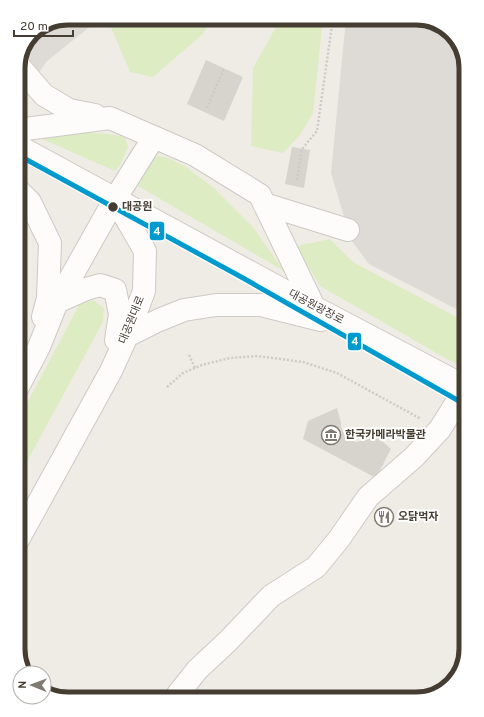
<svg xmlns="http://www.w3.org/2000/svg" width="484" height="717" viewBox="0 0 484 717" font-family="Overpass,'Noto Sans KR',sans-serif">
<rect width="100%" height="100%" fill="#efece6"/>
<!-- green -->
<path fill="#deecc3" d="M107,18H212L203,34L153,77L130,72Z
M281,18H323L313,113L300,135L283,153L251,146L253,68Z
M78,132L109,134L125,137L128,147L120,165L115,171L33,135Z
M158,156L168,158L186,167L214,188L253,227L284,271L138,186L150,159Z
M330,239L353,262L466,322V370L320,286L296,246Z
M93,300L104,308L103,322L18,478V420L79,305Z"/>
<!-- parking -->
<path fill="#dedbd6" d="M68,18H101L47,61L24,94L18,91V65L35,31Z
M346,18H419L443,26L459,43L466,68V314L369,264L351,240L331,173Z"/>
<!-- building -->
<path fill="#d7d3cd" d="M206,60L243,77L224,121L187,104Z
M292,147L310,150L304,188L285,184Z
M337,408L341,423V427L347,439L357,442L368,438L374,434L391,449L376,478L303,439L308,421Z"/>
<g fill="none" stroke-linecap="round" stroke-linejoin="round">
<!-- minor casing -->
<g stroke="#cdc9c4" stroke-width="24">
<path id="minor" d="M18,65L44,95L69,110L95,115
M18,130L110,118L195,155L260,195L314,307
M18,146L314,307L466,387
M18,190L30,202L50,243L48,298L43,317
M264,204L348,230
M57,302L86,289L100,285L115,290L120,314L116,340
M127,336L159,320L184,310L216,305H261L321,320
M18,387L39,347L57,302L115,199L154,137
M18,540L111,371L127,336L144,291L145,251L115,199
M178,699V694L197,670L228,641L271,596L316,567L339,539L368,497L414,457L440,429L466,387"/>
</g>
<!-- path -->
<path stroke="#cecac5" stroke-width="2.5" stroke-dasharray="2 2" stroke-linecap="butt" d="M207,108L224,68
M297,180L302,149L317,131L333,18
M189,355L195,368
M167,387L183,373L202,365L230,358L258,356L303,362L337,373L421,419
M459,439L466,443"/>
<!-- minor -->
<use href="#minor" stroke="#fdfcfb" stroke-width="22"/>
<!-- metro-1 casing -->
<g stroke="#fff" stroke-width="8">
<path id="metro-1" d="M18,155L243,278L466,405"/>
</g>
<!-- metro-1 -->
<use href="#metro-1" stroke="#009bce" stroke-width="5"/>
</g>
<!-- icons -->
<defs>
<g id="museum-ring" transform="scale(1)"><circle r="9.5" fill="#fff" stroke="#807a71" stroke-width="1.5"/><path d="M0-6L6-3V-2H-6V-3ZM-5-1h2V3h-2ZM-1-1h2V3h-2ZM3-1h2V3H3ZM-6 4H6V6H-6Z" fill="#807a71"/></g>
<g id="restaurant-ring" transform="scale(1)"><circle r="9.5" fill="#fff" stroke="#807a71" stroke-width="1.5"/><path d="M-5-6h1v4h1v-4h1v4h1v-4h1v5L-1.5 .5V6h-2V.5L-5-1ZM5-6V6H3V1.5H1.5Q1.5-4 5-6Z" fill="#807a71"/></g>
</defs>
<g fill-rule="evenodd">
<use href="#museum-ring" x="331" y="435"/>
<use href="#restaurant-ring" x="384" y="517"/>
</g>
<!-- markers -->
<circle fill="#453c32" stroke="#fff" stroke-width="1.5" cx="113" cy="207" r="5.5"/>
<g text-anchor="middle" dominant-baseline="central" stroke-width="4" stroke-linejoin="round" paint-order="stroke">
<!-- stop labels -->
<g font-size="11" font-weight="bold" fill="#453c32" stroke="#fff" text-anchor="start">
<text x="122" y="207">대공원</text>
</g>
<!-- street labels -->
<g font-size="11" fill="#453c32" stroke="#fff">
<text transform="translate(316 307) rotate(28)">대공원광장로</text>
<text transform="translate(132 320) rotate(-68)">대공원대로</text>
</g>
<!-- poi labels -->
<g font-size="11" font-weight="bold" fill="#453c32" stroke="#fff" text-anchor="start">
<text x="345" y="435">한국카메라박물관</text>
<text x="398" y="517">오닭먹자</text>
</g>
</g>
<!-- crop -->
<path d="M0 0H484V717H0ZM68 25H416A43 43 0 0 1 459 68V649A43 43 0 0 1 416 692H68A43 43 0 0 1 25 649V68A43 43 0 0 1 68 25Z" fill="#fff" fill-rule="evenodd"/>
<path fill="none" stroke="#453c32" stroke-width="5" d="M68 25H416A43 43 0 0 1 459 68V649A43 43 0 0 1 416 692H68A43 43 0 0 1 25 649V68A43 43 0 0 1 68 25Z"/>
<g stroke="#fff" stroke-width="1.5">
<rect x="149" y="221" width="16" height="20" rx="4" fill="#009bce"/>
<rect x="347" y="332" width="15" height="19" rx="4" fill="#009bce"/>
</g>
<g font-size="11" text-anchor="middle" font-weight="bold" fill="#fff">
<text x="157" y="235">4</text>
<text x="355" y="345">4</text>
</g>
<!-- north arrow -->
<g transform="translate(32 685) rotate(271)"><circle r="19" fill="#ffffff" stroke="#b5b1ad"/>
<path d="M0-3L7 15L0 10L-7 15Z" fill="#807a71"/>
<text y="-6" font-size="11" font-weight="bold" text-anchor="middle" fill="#453c32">N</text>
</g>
<!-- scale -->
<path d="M14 30v6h59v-6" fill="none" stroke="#453c32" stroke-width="2"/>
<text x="20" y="30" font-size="12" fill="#453c32" stroke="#ffffff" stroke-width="3" paint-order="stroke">20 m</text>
</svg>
